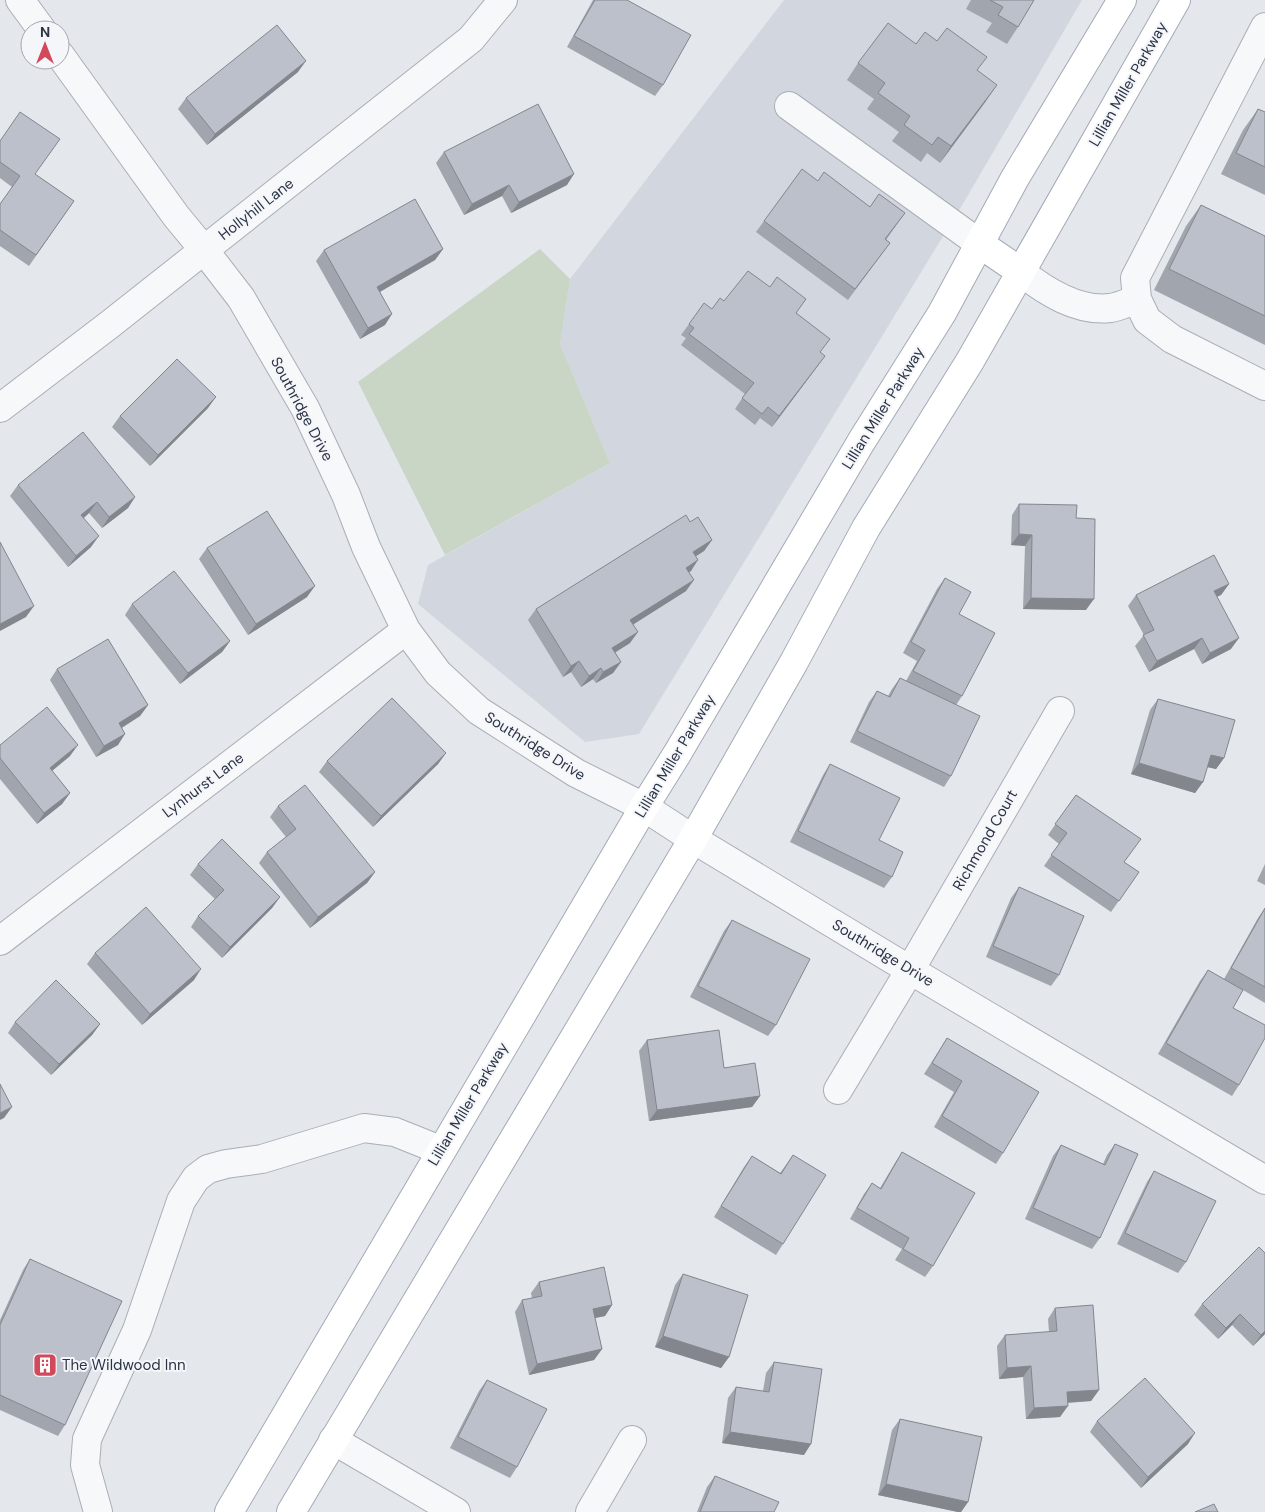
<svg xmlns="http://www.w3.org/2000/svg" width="1265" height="1512" viewBox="0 0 1265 1512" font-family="'DM Sans',sans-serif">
<rect width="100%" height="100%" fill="#e4e7ec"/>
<!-- built -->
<path fill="#d2d6de" d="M784,0H1082L964,202L639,734L585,742L418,604L428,565L610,463L560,344L570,279Z"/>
<!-- green -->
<path fill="#c9d6c5" d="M540,249L570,279L560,344L610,463L445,555L358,382Z"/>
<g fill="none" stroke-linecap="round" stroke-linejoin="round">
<!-- minor casing -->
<g stroke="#a9aeb7" stroke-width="30">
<path id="minor" d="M20,0L42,30
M60,55L176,216L204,250L241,298L305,408L346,495L366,547L406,630L438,673L479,711L576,773L644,807L693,839L910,970L1265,1180
M789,106L980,244
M1021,272C1045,291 1077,312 1110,308C1119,307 1129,302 1137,299L1135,278L1265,27
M1137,299L1147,320L1172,339L1265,386
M0,408L109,325L471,39L503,0
M0,941L406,630
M838,1090L910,970L1060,711
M333,1440L456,1512
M98,1512L85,1465L87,1439L137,1330L181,1201L196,1178L208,1169L226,1164L262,1159L364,1128L395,1132L440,1150
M590,1512L632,1440"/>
</g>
<!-- major casing -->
<g stroke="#a3abb8" stroke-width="30">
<path id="major" d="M980,244L1021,272
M229,1512L644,807L677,754L861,442L942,313L1015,178L1122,0
M291,1512L693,839L794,662L866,528L970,361L1176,0"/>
</g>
<!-- minor -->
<use href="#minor" stroke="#f7f8fa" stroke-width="28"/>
<!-- major -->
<use href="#major" stroke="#fff" stroke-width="28"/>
</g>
<!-- wall -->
<path fill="#a1a5ae" d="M593,0H627L663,85L655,96L567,47Z
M971,0H1034L1018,27L1007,44L986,32L992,23L966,9Z
M916,44L978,70L986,101L940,163L927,153L921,162L892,141L899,132L867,109L874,99L847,80L858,63Z
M298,72L207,145L178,109L186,98Z
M1258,109L1265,112V195L1221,174L1243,130Z
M0,141L35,174L74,201L29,266L0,246V204L12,187L0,178Z
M444,152L567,185L511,213L502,196L464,215L436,163Z
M818,181L870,207L905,213L886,240L890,243L848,300L756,232L764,221Z
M1201,205L1265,236V345L1154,290L1186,226Z
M443,249L435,260L380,292L385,325L360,339L316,261L324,250Z
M724,301L797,313L820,353L825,356L772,427L760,418L755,425L735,409L745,394L681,345L686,338L681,335L689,324Z
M208,408L150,466L112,427L120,416Z
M18,485L135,497L128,508L102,528L89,513L84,518L91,547L68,567L10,496Z
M1019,504L1076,518L1086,610L1023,609L1025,546L1011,545L1012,515Z
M690,522L712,540L704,551L696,556L691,571L689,572L686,591L633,624L630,643L615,652L621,662L613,673L596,683L593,679L581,687L571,672L563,677L528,620L536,609Z
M207,548L307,597L248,635L199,559Z
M945,578L959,614L962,696L956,705L951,776L944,787L850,742L869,702L877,691L888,696L892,689L900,678L906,681L917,661L903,653L937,589Z
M1229,584L1221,595L1217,596L1231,649L1202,664L1194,649L1149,672L1135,646L1144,635L1128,606L1136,595Z
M132,604L230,641L222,652L180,684L125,615Z
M57,669L148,705L140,716L122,728L118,745L96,757L50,680Z
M1158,699L1224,758L1216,769L1207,767L1203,782L1195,793L1131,774L1150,710Z
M0,745L70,756L52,771L70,793L62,804L37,824L0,779Z
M446,753L438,764L373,827L319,772L327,761Z
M830,764L879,840L892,877L884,888L790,842L823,775Z
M1076,795L1124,862L1139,872L1111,912L1044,866L1059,844L1048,835Z
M278,806L375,872L367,883L310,928L259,863L267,852L286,837L270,817Z
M198,864L280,897L272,908L222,958L191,927L198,916L215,899L190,875Z
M1265,864V885L1257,881Z
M1019,887L1059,975L1051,986L986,957L1011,898Z
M1265,908V1003L1243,990L1233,1008L1239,1085L1232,1096L1158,1054L1200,981L1208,970L1224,979L1258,918Z
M732,920L776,1025L768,1036L690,997L724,931Z
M95,953L194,980L142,1025L87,964Z
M15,1022L100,1024L92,1035L51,1075L8,1033Z
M947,1038L1003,1153L996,1164L934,1127L954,1092L924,1074L940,1049Z
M647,1040L724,1068L760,1096L752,1107L649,1121L639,1051Z
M1115,1144L1100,1238L1092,1249L1025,1219L1053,1156L1061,1145L1103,1164L1107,1155Z
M902,1152L933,1266L925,1277L895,1260L902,1249L850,1219L864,1194L872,1183L880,1188L895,1163Z
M793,1155L783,1244L776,1255L714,1217L744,1167L752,1156L780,1173Z
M1154,1171L1186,1262L1178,1273L1117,1244L1147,1182Z
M1259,1247L1265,1334L1253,1346L1232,1325L1218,1339L1194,1315L1202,1304Z
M30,1259L65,1425L58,1436L0,1410V1320L23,1270Z
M683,1274L729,1357L721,1368L655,1347L675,1285Z
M539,1282L612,1305L605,1316L595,1318L602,1349L594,1360L529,1375L515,1312L522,1300L532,1298L531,1293Z
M1055,1308L1099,1390L1091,1401L1068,1403L1060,1417L1026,1419L1023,1377L999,1379L997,1346L1005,1335L1049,1332L1048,1319Z
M774,1362L804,1455L722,1443L728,1398L736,1387L763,1391L766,1373Z
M487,1380L517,1467L510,1478L450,1448L479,1391Z
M900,1419L968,1502L961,1512H958L878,1495L892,1430Z
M1097,1421L1188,1444L1141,1488L1090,1432Z
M715,1476L774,1512H697L707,1487Z"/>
<!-- shaded-wall -->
<path fill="#83868d" d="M306,61L298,72L207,145L215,134Z
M997,85L986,101L940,163L951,146Z
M574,174L567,185L511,213L519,202Z
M509,185L502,196L464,215L472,204Z
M443,249L435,260L369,298L377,287Z
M392,314L385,325L360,339L368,328Z
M825,356L817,367L772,427L779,416Z
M216,397L208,408L150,466L158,455Z
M135,497L128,508L102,528L109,517Z
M97,502L89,513L74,526L81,515Z
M1019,534L1032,535L1025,546L1011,545Z
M99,536L91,547L68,567L76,556Z
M712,540L704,551L685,563L693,552Z
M698,560L691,571L678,579L686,568Z
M694,580L686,591L623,631L630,620Z
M1229,584L1221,595L1206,602L1214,591Z
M315,586L307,597L248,635L256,624Z
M1031,598L1094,599L1086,610L1023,609Z
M34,606L26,617L0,631V624Z
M638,632L630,643L605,659L612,648Z
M1202,638L1194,649L1149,672L1157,661Z
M1239,638L1231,649L1202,664L1210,653Z
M230,641L222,652L180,684L188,673Z
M579,661L571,672L563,677L571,666Z
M621,662L613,673L596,683L603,672Z
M601,668L593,679L581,687L589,676Z
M148,705L140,716L111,734L119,723Z
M125,734L118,745L96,757L104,746Z
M78,745L70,756L42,779L50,768Z
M446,753L438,764L373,827L381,816Z
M1211,755L1224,758L1216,769L1203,766Z
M1139,763L1203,782L1195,793L1131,774Z
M70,793L62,804L37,824L44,813Z
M375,872L367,883L310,928L318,917Z
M280,897L272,908L222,958L230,947Z
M201,969L194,980L142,1025L150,1014Z
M100,1024L92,1035L51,1075L59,1064Z
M760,1096L752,1107L649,1121L657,1110Z
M12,1107L4,1118L0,1120V1113Z
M612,1305L605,1316L585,1320L593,1309Z
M1240,1314L1232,1325L1218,1339L1226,1328Z
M1265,1331V1334L1253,1346L1261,1335Z
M663,1336L729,1357L721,1368L655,1347Z
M602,1349L594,1360L529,1375L537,1364Z
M1031,1366L1023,1377L999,1379L1007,1368Z
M1099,1390L1091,1401L1059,1403L1067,1392Z
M1068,1406L1060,1417L1026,1419L1034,1408Z
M730,1432L811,1444L804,1455L722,1443Z
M1195,1433L1188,1444L1141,1488L1148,1477Z
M886,1484L968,1502L961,1512H958L878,1495Z"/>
<!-- building -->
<path fill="#bbc0ca" stroke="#83868d" d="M595,0H627L691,35L663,85L574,36Z
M990,0H1034L1018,27L998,15L1003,7Z
M888,23L916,44L925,32L937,41L947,28L987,57L977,70L997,85L951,146L938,137L932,145L904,125L910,116L878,93L885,83L858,63Z
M277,25L306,61L215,134L186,98Z
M538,104L574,174L519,202L509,185L472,204L444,152Z
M1258,109L1265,112V167L1236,153Z
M20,112L60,139L35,174L74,201L36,255L0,230V204L20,176L0,162V141Z
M802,169L818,181L824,172L870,207L879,194L905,213L885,239L890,243L855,289L764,221Z
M415,199L443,249L377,287L392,314L368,328L324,250Z
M1201,205L1265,236V316L1169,269Z
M748,271L770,287L777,277L806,299L796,313L830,339L820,352L825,356L779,416L768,407L762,414L742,398L754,383L689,334L694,328L689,324L704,303L712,309L720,298L724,301Z
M177,359L216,397L158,455L120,416Z
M83,432L135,497L109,517L97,502L81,515L99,536L76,556L18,485Z
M1019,504L1077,505L1076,518L1095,519L1094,599L1031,598L1032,535L1019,534Z
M267,511L315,586L256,624L207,548Z
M686,515L690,522L698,517L712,540L693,552L698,560L686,568L694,580L630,620L638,632L612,648L621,662L603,672L601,668L589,676L579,661L571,666L536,609Z
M0,542L34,606L0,624Z
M1214,555L1229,584L1214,591L1239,638L1210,653L1202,638L1157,661L1143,635L1154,630L1136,595Z
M174,571L230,641L188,673L132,604Z
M945,578L971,592L959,614L995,633L962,696L913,671L925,650L911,642Z
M108,639L148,705L119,723L125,734L104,746L57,669Z
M900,678L980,716L951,776L857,731L877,691L890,697Z
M392,698L446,753L381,816L327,761Z
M1158,699L1235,720L1224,758L1211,755L1203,782L1139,763Z
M47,707L78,745L50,768L70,793L44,813L0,758V745Z
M830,764L900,798L879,840L903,852L892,877L798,831Z
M305,785L375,872L318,917L267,852L296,829L278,806Z
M1076,795L1141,839L1124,862L1139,872L1119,901L1051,855L1067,833L1055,824Z
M222,839L280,897L230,947L198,916L224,890L198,864Z
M1019,887L1084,916L1059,975L993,946Z
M146,907L201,969L150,1014L95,953Z
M1265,908V987L1231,968Z
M732,920L810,959L776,1025L698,986Z
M1208,970L1243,990L1233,1008L1265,1025V1038L1239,1085L1166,1043Z
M56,980L100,1024L59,1064L15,1022Z
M719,1030L724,1068L755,1063L760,1096L657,1110L647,1040Z
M947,1038L1039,1092L1003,1153L942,1116L962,1081L932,1063Z
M0,1084L12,1107L0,1113Z
M1115,1144L1138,1154L1100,1238L1033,1208L1061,1145L1105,1165Z
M902,1152L975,1193L933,1266L903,1249L909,1238L857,1208L872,1183L881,1189Z
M793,1155L826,1175L783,1244L721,1206L752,1156L781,1174Z
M1154,1171L1216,1201L1186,1262L1125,1233Z
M1259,1247L1265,1253V1331L1261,1335L1240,1314L1226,1328L1202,1304Z
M30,1259L122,1301L65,1425L0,1395V1325Z
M604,1267L612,1305L593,1309L602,1349L537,1364L522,1300L542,1296L539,1282Z
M683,1274L748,1295L729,1357L663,1336Z
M1093,1305L1099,1390L1067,1392L1068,1406L1034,1408L1031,1366L1007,1368L1005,1335L1057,1331L1055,1308Z
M774,1362L822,1369L811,1444L730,1432L736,1387L769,1392Z
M1145,1378L1195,1433L1148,1477L1097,1421Z
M487,1380L547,1409L517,1467L458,1437Z
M900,1419L982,1437L968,1502L886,1484Z
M715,1476L779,1502L774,1512H700Z
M1214,1504L1218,1512H1195Z"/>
<!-- icons -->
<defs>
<g id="building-square" transform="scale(1.25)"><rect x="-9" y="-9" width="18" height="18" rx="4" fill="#d1495b" stroke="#f4f6f9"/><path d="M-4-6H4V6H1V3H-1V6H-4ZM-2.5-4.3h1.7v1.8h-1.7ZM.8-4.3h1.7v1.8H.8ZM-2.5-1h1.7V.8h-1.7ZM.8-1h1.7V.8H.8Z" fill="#fff"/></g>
</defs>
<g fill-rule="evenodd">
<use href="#building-square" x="45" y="1365"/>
</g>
<g text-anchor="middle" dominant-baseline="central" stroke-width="4" stroke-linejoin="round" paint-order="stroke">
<!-- street labels -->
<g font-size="15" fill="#2b3445" stroke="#f4f6f9">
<text transform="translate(1128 84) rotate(-60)">Lillian Miller Parkway</text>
<text transform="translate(256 209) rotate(-38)">Hollyhill Lane</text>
<text transform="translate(883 408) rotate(-58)">Lillian Miller Parkway</text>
<text transform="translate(302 409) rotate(62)">Southridge Drive</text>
<text transform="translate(535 746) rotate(32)">Southridge Drive</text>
<text transform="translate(675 756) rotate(-59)">Lillian Miller Parkway</text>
<text transform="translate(203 785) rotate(-37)">Lynhurst Lane</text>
<text transform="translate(985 840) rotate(-60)">Richmond Court</text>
<text transform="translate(883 953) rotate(31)">Southridge Drive</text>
<text transform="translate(468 1104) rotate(-59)">Lillian Miller Parkway</text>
</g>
<!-- poi labels -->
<g font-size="15" fill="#2b3445" stroke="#f4f6f9" text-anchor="start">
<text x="62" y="1365">The Wildwood Inn</text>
</g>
</g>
<!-- north arrow -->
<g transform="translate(45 45)"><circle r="24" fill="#f4f6f9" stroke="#a4a8b1"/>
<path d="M0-4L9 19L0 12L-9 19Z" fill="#d1495b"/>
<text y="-8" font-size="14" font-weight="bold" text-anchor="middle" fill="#2b3445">N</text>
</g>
</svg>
